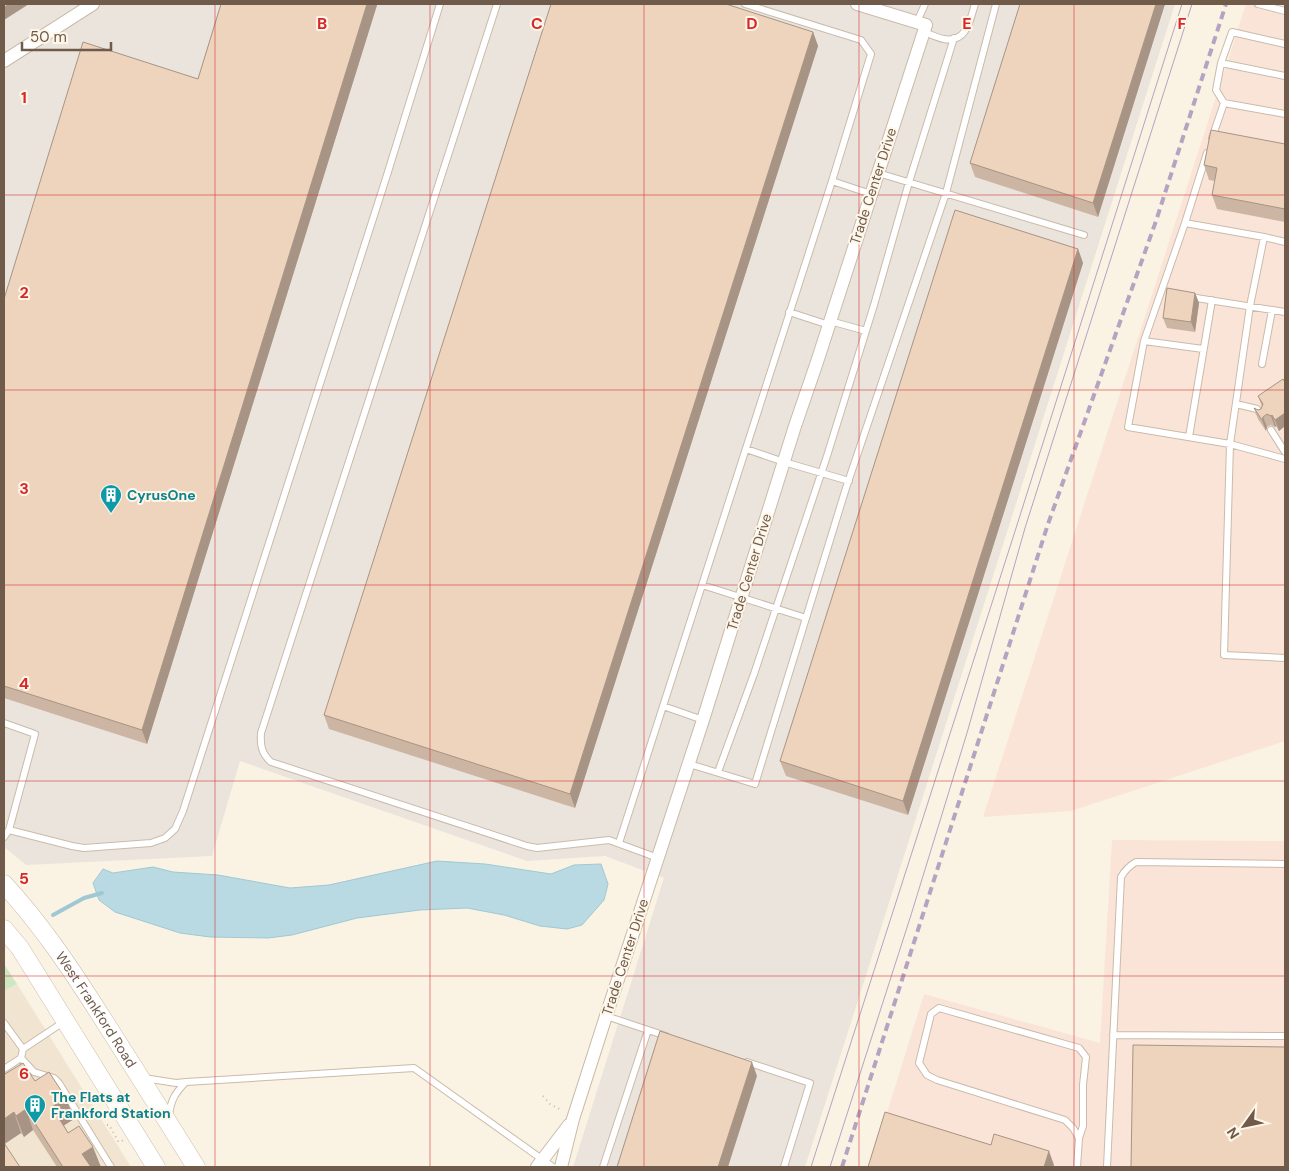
<svg xmlns="http://www.w3.org/2000/svg" width="1289" height="1171" viewBox="0 0 1289 1171" font-family="'DM Sans',sans-serif">
<rect width="100%" height="100%" fill="#faf3e3"/>
<!-- residential -->
<path fill="#f1e5d2" d="M17,984L131,1167H4V991Z"/>
<!-- commercial -->
<path fill="#fae4d7" d="M1246,4H1285V741L1071,811L983,817Z
M1112,840L1285,841V1167H870L924,994L1100,1043Z"/>
<!-- industrial -->
<path fill="#eae4dd" d="M4,4H1175L805,1167H573L664,878L605,856L527,861L240,761L212,856L26,865L4,847Z"/>
<!-- green -->
<path fill="#cfe6c3" d="M4,964L17,984L4,991Z"/>
<!-- water -->
<path fill="#b9dae2" stroke="#a0c8d3" d="M437,861L485,864L551,874L574,865L601,864L608,884L604,900L582,925L567,929L540,926L504,915L467,908L420,910L357,918L292,935L268,938L210,937L180,933L115,912L99,900L93,883L103,869L113,873L153,867L173,872L218,875L290,888L329,885Z"/>
<g fill="none" stroke-linecap="round" stroke-linejoin="round">
<!-- stream -->
<path stroke="#a0c8d3" stroke-width="4" d="M53,915L84,898L102,893"/>
<!-- lane casing -->
<g stroke="#cabbaa" stroke-width="8">
<path id="lane" d="M497,4L261,733C260,746 262,754 271,762L527,846L537,848L609,840L658,858
M745,4L861,40L871,54L832,181L871,194
M1258,4L1285,11
M917,22L925,4
M924,32C930,34 937,38 944,39C967,43 970,20 975,4
M1221,63L1285,76
M1224,103L1216,90L1221,63L1232,32L1285,44
M1212,138L1224,103L1285,114
M1207,153L1185,223L1144,341L1128,427L1230,444L1224,655L1285,658
M878,173L1084,235
M1185,223L1264,237L1285,242
M1264,237L1250,306L1230,444L1285,459
M1190,297L1285,312
M789,312L829,325
M830,321L866,331
M1144,341L1203,349
M1262,364L1272,310
M1236,404L1257,409L1262,416
M1271,430L1285,452
M1189,437L1212,300
M746,449L784,462L849,481
M702,585L806,618
M663,706L703,720
M4,723L35,734L9,830L4,837
M689,764L755,784L846,488L946,193L996,4
M718,772L754,674L827,456L874,305L909,182L954,38
M9,830L72,846L84,848L151,843L165,838L175,829L183,811L387,175L440,4
M619,843L832,181
M4,1023L23,1049
M648,1030L666,1036
M1113,1035L1285,1036
M21,1058L34,1072L54,1078L59,1083L111,1167
M747,1062L810,1083L784,1167
M4,1069L21,1058L23,1049L65,1021
M144,1078L176,1083L186,1082C175,1093 171,1100 169,1115
M186,1082L414,1068L553,1167
M603,1167L648,1030L606,1016
M1077,1167L1079,1138L1083,1126V1085L1086,1057L1079,1048L939,1008L931,1014L919,1063L927,1075L937,1080L1065,1120L1073,1128L1079,1138
M1107,1167L1121,877C1125,870 1129,866 1136,862L1285,864"/>
</g>
<!-- street casing -->
<g stroke="#cabbaa" stroke-width="14">
<path id="street" d="M4,61L93,4
M537,1167L569,1125
M561,1167L573,1119L606,1016L703,720L795,426L817,362L926,25L857,4"/>
</g>
<!-- secondary casing -->
<g stroke="#cfbdab" stroke-width="19">
<g id="secondary">
<path id="s1" d="M4,884C41,924 71,969 101,1016C133,1066 165,1117 196,1167"/>
<path d="M4,929L20,948L156,1167"/>
</g>
</g>
<!-- path -->
<path stroke="#d2b7a0" stroke-width="2" stroke-dasharray="1 4" stroke-linecap="butt" d="M543,1096L550,1104L561,1110
M107,1125H109L118,1141L121,1142L123,1140"/>
<!-- lane -->
<use href="#lane" stroke="#fff" stroke-width="6"/>
<!-- street -->
<use href="#street" stroke="#fff" stroke-width="12"/>
<!-- secondary -->
<use href="#secondary" stroke="#fff" stroke-width="18"/>
<!-- tram -->
<path stroke="#b6a3c2" stroke-width="1" d="M811,1167L1017,525L1182,4
M830,1167L911,915L967,733L1025,528L1192,4"/>
<!-- rail -->
<path stroke="#b6a3c2" stroke-width="4" stroke-dasharray="8 5" stroke-linecap="butt" d="M842,1167L1048,524L1156,221L1226,4"/>
</g>
<!-- wall -->
<path fill="#cdb5a3" d="M221,4H376L377,5L147,744L4,698V299L198,79Z
M1165,4L1098,217L975,177L970,163Z
M813,32L818,46L575,808L329,729L324,715Z
M1285,144V222L1217,209L1212,195L1215,181L1209,180L1204,165Z
M1078,249L1083,263L908,815L786,776L780,761Z
M1195,293L1199,303L1195,332L1167,328L1163,318Z
M1285,382V426L1279,431L1276,426L1275,427L1271,425L1267,427L1266,431L1258,419L1254,408L1258,410L1261,409L1262,407L1258,396Z
M5,1074L66,1098L74,1119L64,1125L68,1133L101,1167H57L33,1130L24,1137L21,1133L5,1144L4,1167Z"/>
<!-- shaded-wall -->
<path fill="#a79484" d="M8,4H29L4,20V7Z
M367,4H376L377,5L147,744L142,730Z
M1156,4H1165L1098,217L1093,203Z
M813,32L818,46L575,808L570,794Z
M1078,249L1083,263L908,815L903,801Z
M1195,293L1199,303L1195,332L1191,322Z
M1285,413V426L1279,431L1275,420Z
M1272,415L1276,426L1275,427L1271,416Z
M1263,417L1267,427L1266,431L1262,420Z
M752,1062L757,1076L728,1167H718Z
M66,1098L74,1119L60,1128L52,1107Z
M26,1109L33,1130L24,1137L16,1116Z
M14,1112L21,1133L4,1144V1119Z
M93,1147L101,1167H87L82,1154Z
M1049,1151L1054,1165L1053,1167H1044Z"/>
<!-- building -->
<path fill="#eed3bd" stroke="#a79484" d="M221,4H367L142,730L4,686V299L83,42L198,79Z
M551,4H726L813,32L570,794L324,715Z
M1020,4H1156L1093,203L970,163Z
M1211,130L1285,144V209L1212,195L1217,168L1204,165Z
M955,210L1078,249L903,801L780,761Z
M1167,288L1195,293L1191,322L1163,318Z
M1283,379L1285,382V413L1275,420L1272,415L1271,416L1267,414L1263,417L1262,420L1254,408L1258,410L1261,409L1263,404L1258,396Z
M660,1031L752,1062L718,1167H617Z
M1133,1045L1285,1047V1167H1131Z
M23,1063L35,1081L49,1072L66,1098L52,1107L68,1133L79,1126L93,1147L82,1154L91,1167H63L26,1109L16,1116L14,1112L4,1119V1072L5,1074Z
M885,1112L991,1145L994,1134L1049,1151L1044,1167H868Z
M4,1143L20,1167H4Z"/>
<!-- grid -->
<path fill="none" stroke="#d62828" stroke-width="1" stroke-opacity="0.55" d="M215,4V1167M430,4V1167M644,4V1167M859,4V1167M1074,4V1167M4,195H1285M4,390H1285M4,585H1285M4,781H1285M4,976H1285"/>
<!-- icons -->
<defs>
<g id="building-pin" transform="scale(1.125)"><path d="M0 17L-7.5 6A9.5 9.5 0 1 1 7.5 6Z" fill="#0f9aa8" stroke="#fef7e9"/><path d="M-4-6H4V6H1V3H-1V6H-4ZM-2.5-4.3h1.7v1.8h-1.7ZM.8-4.3h1.7v1.8H.8ZM-2.5-1h1.7V.8h-1.7ZM.8-1h1.7V.8H.8Z" fill="#fff"/></g>
</defs>
<g fill-rule="evenodd">
<use href="#building-pin" x="111" y="495"/>
<use href="#building-pin" x="35" y="1105"/>
</g>
<g text-anchor="middle" dominant-baseline="central" stroke-width="4" stroke-linejoin="round" paint-order="stroke">
<!-- street labels -->
<g font-size="14" fill="#705b4b" stroke="#fef7e9">
<text transform="translate(873 186) rotate(-72)">Trade Center Drive</text>
<text transform="translate(749 572) rotate(-73)">Trade Center Drive</text>
<text transform="translate(625 957) rotate(-72)">Trade Center Drive</text>
<text stroke="none"><textPath href="#s1" startOffset="156">West Frankford Road</textPath></text>
</g>
<!-- culture labels -->
<g font-size="14" font-weight="bold" fill="#0d838f" stroke="#fef7e9" text-anchor="start">
<text x="127" y="495">CyrusOne</text>
<text x="51" y="1097">The Flats at<tspan x="51" dy="16">Frankford Station</tspan></text>
</g>
</g>
<g font-size="16" text-anchor="middle" font-weight="bold" fill="#d62828" stroke="#fef7e9" stroke-width="4" stroke-linejoin="round" paint-order="stroke">
<text x="322" y="29">B</text>
<text x="537" y="29">C</text>
<text x="752" y="29">D</text>
<text x="967" y="29">E</text>
<text x="1182" y="29">F</text>
<text x="24" y="103">1</text>
<text x="24" y="298">2</text>
<text x="24" y="494">3</text>
<text x="24" y="689">4</text>
<text x="24" y="884">5</text>
<text x="24" y="1079">6</text>
</g>
<!-- border -->
<rect width="1289" height="1171" fill="none" stroke="#705b4b" stroke-width="10"/>
<!-- north arrow -->
<g transform="translate(1244 1126) rotate(237)" stroke="#fef7e9" stroke-width="4" paint-order="stroke">
<path d="M0-4L9 19L0 12L-9 19Z" fill="#705b4b"/>
<text y="-8" font-size="14" font-weight="bold" text-anchor="middle" fill="#705b4b">N</text>
</g>
<!-- scale -->
<path d="M22 42v8h89v-8" fill="none" stroke="#705b4b" stroke-width="2.5"/>
<text x="30" y="42" font-size="15" fill="#705b4b" stroke="#fef7e9" stroke-width="4" paint-order="stroke">50 m</text>
</svg>
